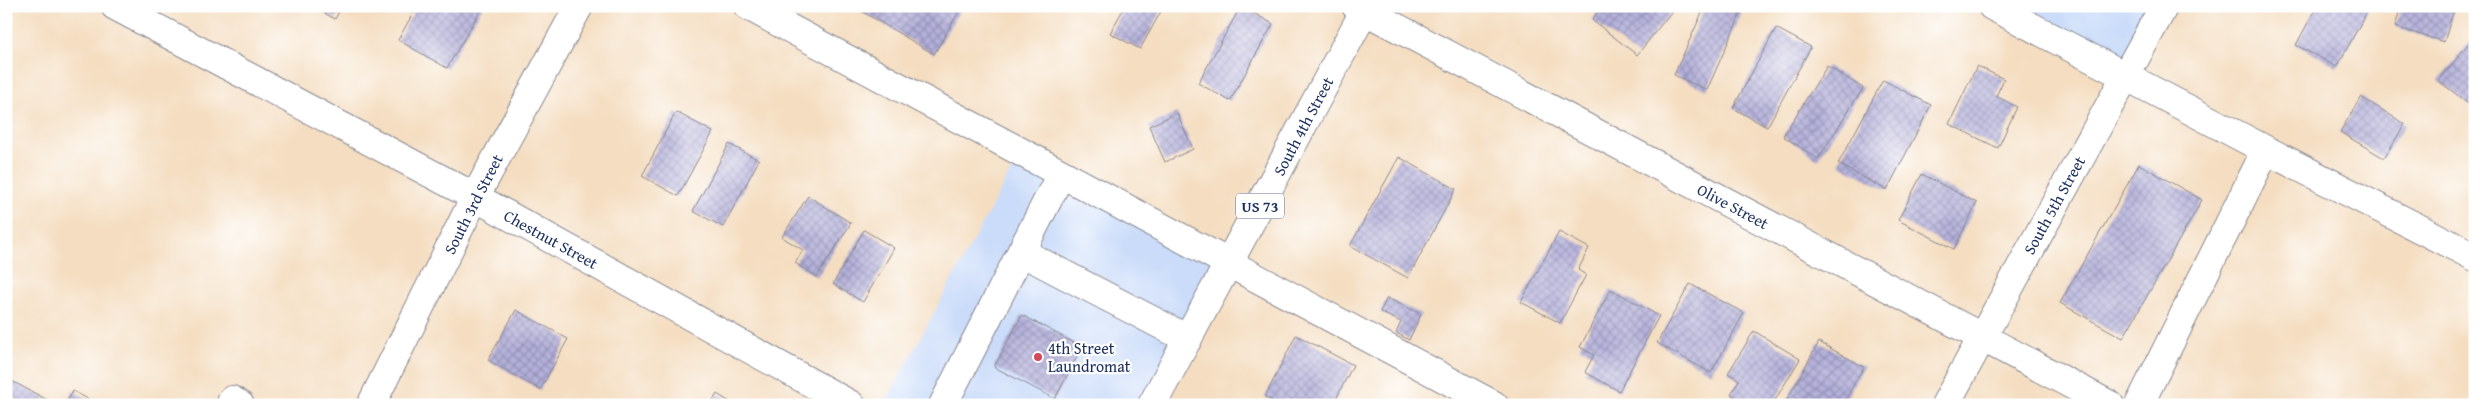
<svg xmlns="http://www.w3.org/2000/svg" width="2481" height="411" viewBox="0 0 2481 411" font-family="'Gentium Book Plus',serif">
<defs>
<pattern id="building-cross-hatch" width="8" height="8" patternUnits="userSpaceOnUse" patternTransform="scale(1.25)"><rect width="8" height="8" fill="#b4b0da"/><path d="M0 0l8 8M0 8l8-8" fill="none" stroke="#9290b4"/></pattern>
</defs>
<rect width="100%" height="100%" fill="#fff"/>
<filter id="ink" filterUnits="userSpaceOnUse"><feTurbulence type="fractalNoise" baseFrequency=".02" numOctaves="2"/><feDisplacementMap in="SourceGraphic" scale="10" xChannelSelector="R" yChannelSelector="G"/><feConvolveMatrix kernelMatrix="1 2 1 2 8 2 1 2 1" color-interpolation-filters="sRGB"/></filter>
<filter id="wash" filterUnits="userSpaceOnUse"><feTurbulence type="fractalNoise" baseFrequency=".0096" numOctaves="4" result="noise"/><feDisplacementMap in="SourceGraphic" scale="20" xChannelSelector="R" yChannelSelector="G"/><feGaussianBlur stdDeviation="1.12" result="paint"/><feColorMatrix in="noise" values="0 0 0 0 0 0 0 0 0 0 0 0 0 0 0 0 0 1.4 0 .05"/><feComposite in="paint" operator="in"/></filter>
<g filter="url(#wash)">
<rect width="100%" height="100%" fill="#f4ddc0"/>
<!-- built -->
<path fill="#cadcf9" d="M1998,6H2164L2125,76Z
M1021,152L1229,264L1152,405H884Z"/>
<g id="blocks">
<!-- building -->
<path fill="url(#building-cross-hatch)" d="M312,6H342L335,19Z
M417,6H483L447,68L398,40Z
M853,6H962L934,54Z
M1125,6H1164L1140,49L1110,33Z
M1241,6L1273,24L1230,101L1198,83Z
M1602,6H1666L1672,11L1637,55L1592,20Z
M1705,6H1726L1741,13L1707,90L1674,75Z
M2317,6H2370L2337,67L2296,45Z
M2401,6H2455L2444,42L2395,27Z
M1776,28L1811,47L1767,127L1733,108Z
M2475,35V99L2470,105L2439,81Z
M1827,66L1863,88L1818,159L1783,136Z
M1977,66L2004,79L1996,96L2017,107L1998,148L1949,124Z
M1883,80L1931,105L1887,190L1838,164Z
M2361,97L2405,124L2384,158L2340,132Z
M676,112L713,132L678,196L642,176Z
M1177,113L1193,149L1165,162L1149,126Z
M729,144L759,160L723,227L693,211Z
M1399,157L1456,189L1408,278L1350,246Z
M2139,164L2202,200L2123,338L2060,303Z
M1922,174L1977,203L1954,249L1898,220Z
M808,196L851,223L817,277L795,263L803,250L782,237Z
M864,230L894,248L863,302L833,284Z
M1559,232L1589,248L1578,270L1586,275L1560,323L1521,302Z
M1690,284L1744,313L1711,373L1657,343Z
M1611,289L1659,316L1619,391L1585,372L1594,355L1580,347Z
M1387,298L1421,314L1409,340L1396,333L1401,322L1380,312Z
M516,310L568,339L540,390L488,360Z
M1022,315L1082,347L1055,399L994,367Z
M1754,331L1800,359L1772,405H1748L1731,394L1739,380L1728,373Z
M1296,335L1353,365L1333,405H1281L1265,397Z
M1819,342L1864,367L1842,405H1784Z
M6,378L57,405H6Z
M73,391L99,405H65Z
M717,394L735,405H710Z"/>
</g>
</g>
<g filter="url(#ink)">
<use href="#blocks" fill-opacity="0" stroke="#88868f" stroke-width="1"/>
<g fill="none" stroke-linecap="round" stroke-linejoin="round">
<!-- minor casing -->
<g stroke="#88868f" stroke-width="30">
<path id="minor" d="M115,6L475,197L851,405
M748,6L1494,405
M1356,6L2110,405
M1992,6L2266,150L2139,405
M2266,150L2475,257
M1021,252L1188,339
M232,400L240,405
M371,405L475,197L579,6
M943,405L1061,174
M1945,405L2164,6"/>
</g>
<!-- highway casing -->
<g stroke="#88868f" stroke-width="30">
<path id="highway" d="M1152,405L1367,6"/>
</g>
<!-- minor -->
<use href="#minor" stroke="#fff" stroke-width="28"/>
<!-- highway -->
<use href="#highway" stroke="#fff" stroke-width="28"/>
</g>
</g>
<!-- markers -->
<circle fill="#d1495b" stroke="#fff" stroke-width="2" cx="1038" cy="357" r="5"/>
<g text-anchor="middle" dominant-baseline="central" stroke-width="4.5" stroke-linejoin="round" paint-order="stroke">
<!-- shield labels -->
<rect fill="#fff" stroke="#5f6d8e" stroke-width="1" x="1236" y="193.5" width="48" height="25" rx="4"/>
<g font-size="15" font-weight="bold" fill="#1b2f5e">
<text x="1260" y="206">US 73</text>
</g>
<!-- street labels -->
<g font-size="16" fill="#1b2f5e" stroke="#fff">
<text transform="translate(1303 126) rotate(-62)">South 4th Street</text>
<text transform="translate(473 204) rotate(-63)">South 3rd Street</text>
<text transform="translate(2054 205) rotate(-61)">South 5th Street</text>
<text transform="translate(1733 206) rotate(28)">Olive Street</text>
<text transform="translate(551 239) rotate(29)">Chestnut Street</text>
</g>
<!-- poi labels -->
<g font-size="16" fill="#1b2f5e" stroke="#fff" text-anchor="start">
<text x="1048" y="348">4th Street<tspan x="1048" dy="18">Laundromat</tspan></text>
</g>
</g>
<!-- margin -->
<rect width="2481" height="411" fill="none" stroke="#fff" stroke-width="25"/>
</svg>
